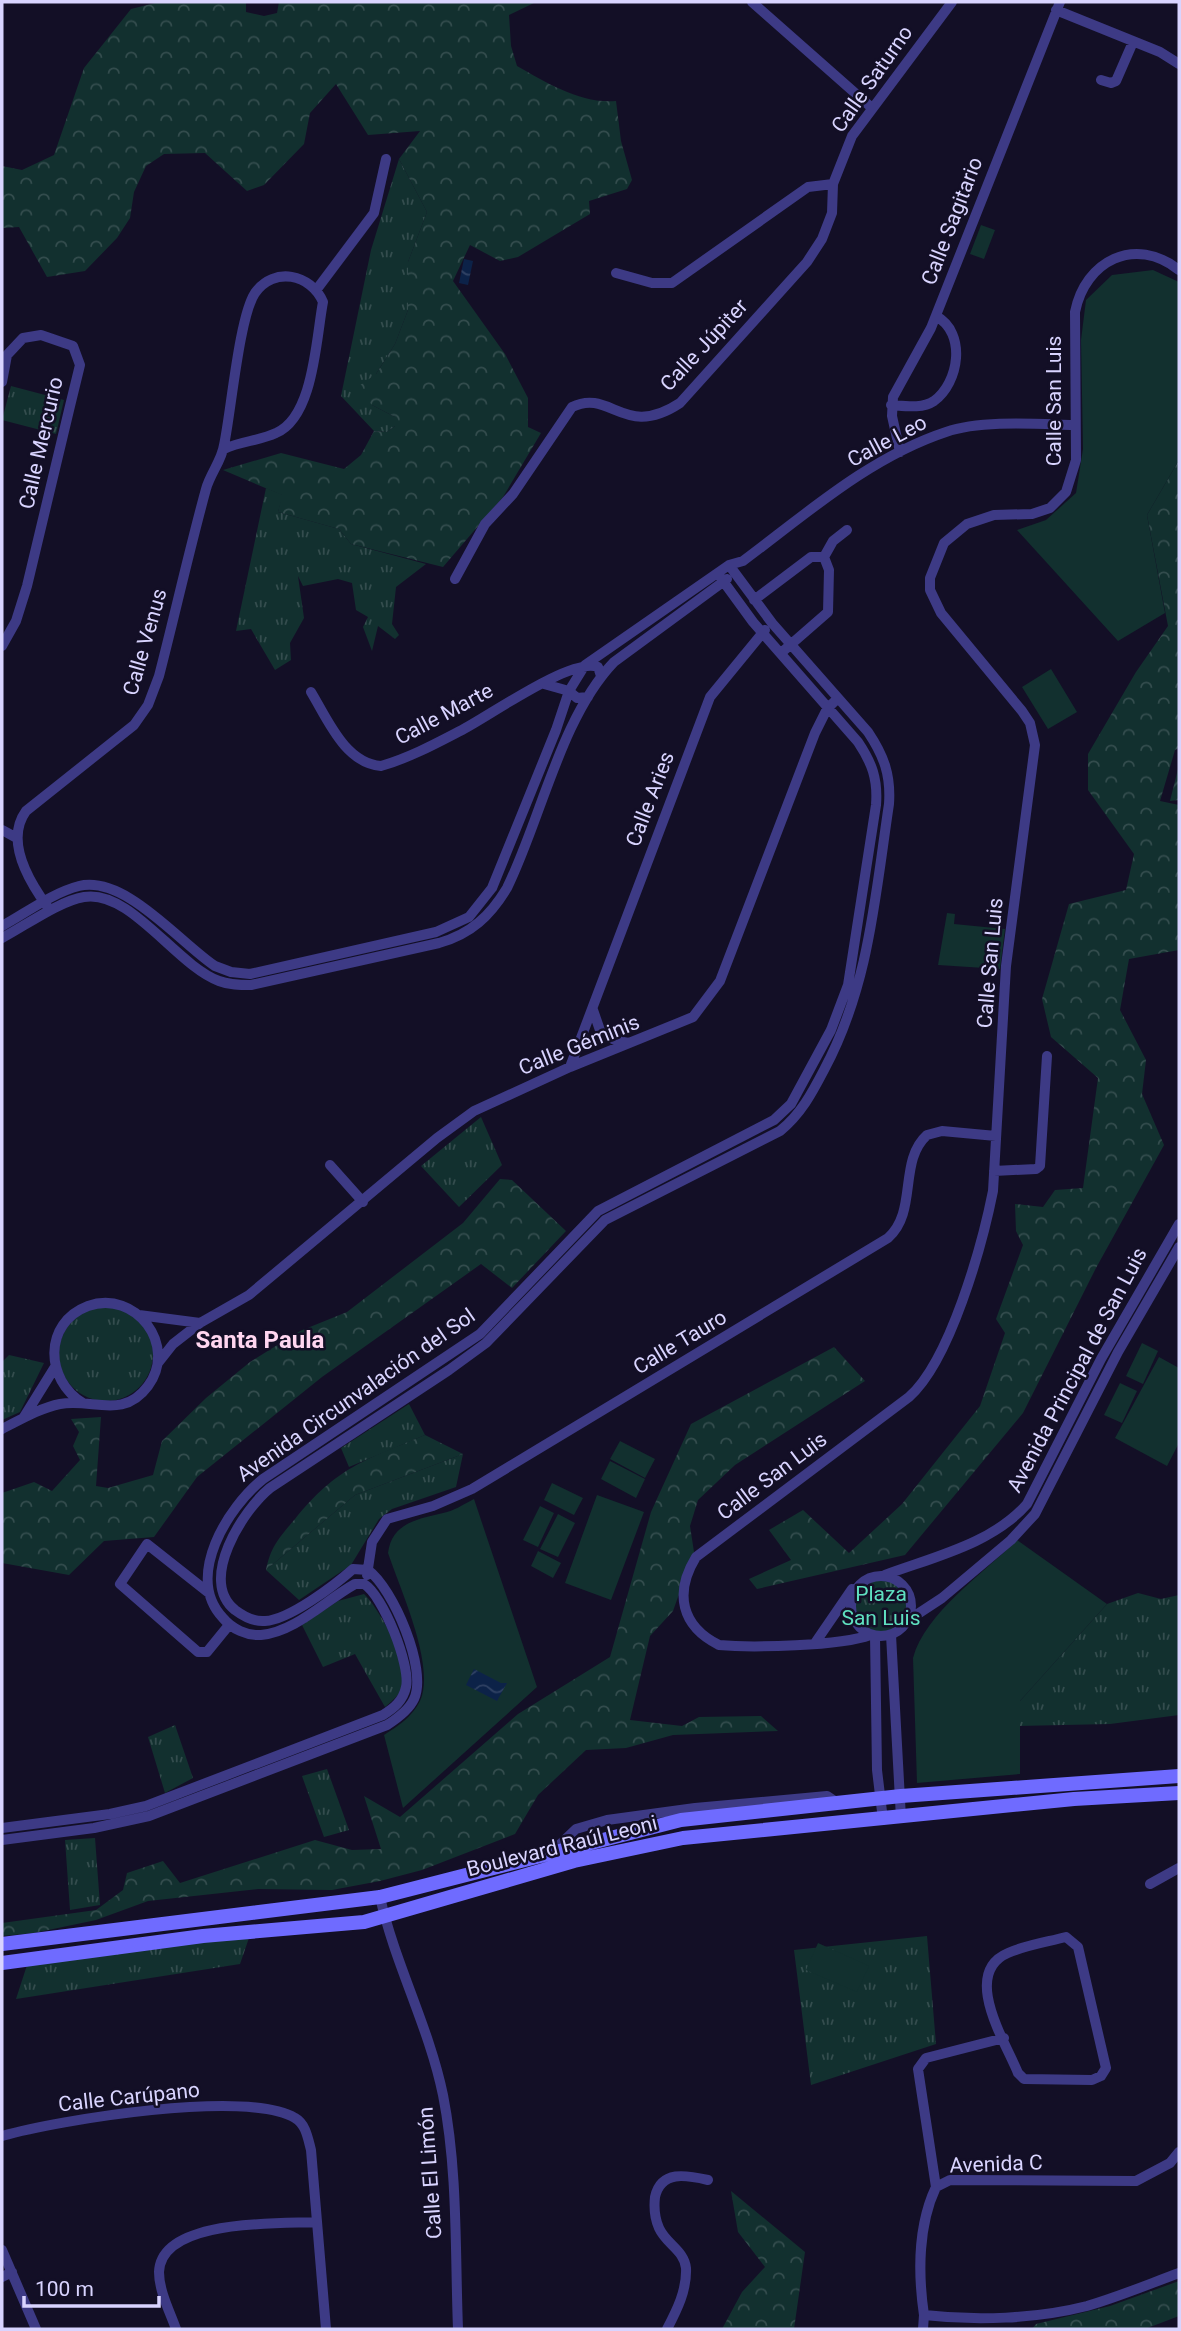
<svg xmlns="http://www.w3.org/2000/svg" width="1181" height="2331" viewBox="0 0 1181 2331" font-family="Roboto,sans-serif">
<defs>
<pattern id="grass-tufts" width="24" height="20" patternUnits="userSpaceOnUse" patternTransform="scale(1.75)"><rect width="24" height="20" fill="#12302f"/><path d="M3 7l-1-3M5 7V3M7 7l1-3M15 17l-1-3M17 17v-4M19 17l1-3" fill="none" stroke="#344d4e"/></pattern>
<pattern id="forest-crowns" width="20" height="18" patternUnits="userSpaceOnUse" patternTransform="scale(1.75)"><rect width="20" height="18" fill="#12302f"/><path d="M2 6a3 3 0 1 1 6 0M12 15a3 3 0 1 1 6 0" fill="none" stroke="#344d4e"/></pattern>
<pattern id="garden-furrows" width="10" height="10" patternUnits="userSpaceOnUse" patternTransform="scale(1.75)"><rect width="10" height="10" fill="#12302f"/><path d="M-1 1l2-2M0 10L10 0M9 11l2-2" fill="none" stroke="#344d4e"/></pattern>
<pattern id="water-waves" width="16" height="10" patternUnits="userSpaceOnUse" patternTransform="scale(1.75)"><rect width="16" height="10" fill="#0c2248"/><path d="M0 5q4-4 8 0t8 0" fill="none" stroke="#2f4163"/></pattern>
</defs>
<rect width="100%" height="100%" fill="#130f26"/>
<!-- grass -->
<path fill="url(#grass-tufts)" d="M399,159L427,212L408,262V310L395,344L376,374L372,405L395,417V426L387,432L374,431L341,396L371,250Z
M11,386L64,400L56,434L2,420Z
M266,488L283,495L278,512L339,529L351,544L426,564L396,587L392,624L399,635L395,639L378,626L372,651L363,627L368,617L356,610L352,583L338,579L303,586L298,576L304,618L290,643L291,660L275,670L251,629L236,631Z
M481,1117L502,1165L459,1207L421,1166Z
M59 1354a47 47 0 1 1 94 0a47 47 0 1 1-94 0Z
M9,1355L44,1363L20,1412L2,1420V1362Z
M409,1404L425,1435L349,1467L341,1448Z
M463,1454L456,1487L392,1509L379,1519L351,1565L299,1600L266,1570L355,1495Z
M851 1606a30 30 0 1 1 60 0a30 30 0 1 1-60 0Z
M1138,1593L1161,1599L1179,1595V1715L1110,1724L1017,1726L1020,1701L1107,1604Z
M364,1594C379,1608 404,1656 405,1676C406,1690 394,1699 385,1707L355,1654L323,1667L302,1625L338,1601Z
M175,1725L193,1778L165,1793L148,1737Z
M327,1769L349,1830L324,1837L302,1776Z
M95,1838L100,1905L70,1910L65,1840Z
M250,1935L240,1964L16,1999L28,1962Z
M927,1936L936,2044L811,2085L794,1950Z"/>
<!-- forest -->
<path fill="url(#forest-crowns)" d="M159,2H246V12L264,16L277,13L279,2H536L509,15L511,46L517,66C547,83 581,104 616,101L621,141L632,180L627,189L589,201L590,214L518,257L500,261L470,245L453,281L505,354L528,398V427L541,433L503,497L443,567L351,544L339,529L278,512L282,495L223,470L281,453L344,469L361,455L374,431L387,432L395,426V417L372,405L356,388L376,374L395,344L408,310V262L427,212L399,159L420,131L368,135L336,84L310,113L304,144L264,185L247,191L205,153L164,154L146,166L134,192L130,218L117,238L85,271L47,277L19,227L2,228V166L22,170L54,155L84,68L131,9Z
M1179,460V748L1175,750L1160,801L1179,805V950L1129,959L1120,1010L1146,1060L1142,1094L1164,1145L1096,1268L1023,1413L905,1555L757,1589L749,1579L791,1560L769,1530L803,1510L849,1553L902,1504L980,1406L1005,1333L996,1319L1023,1245L1016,1231L1015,1204L1043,1207L1055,1190L1083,1188L1098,1078L1051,1037L1042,999L1069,904L1126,890L1134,854L1088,790V754L1136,672L1168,626L1147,515Z
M500,1179L512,1180L566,1231L512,1288L481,1264L322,1377L197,1477L154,1537L104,1541L69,1575L2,1563V1493L34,1482L52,1491L80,1460L73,1446L79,1432L71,1419L101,1417L96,1486L108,1488L153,1475L162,1441L206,1398L250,1362L300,1331L347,1312L463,1223Z
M834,1347L865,1381L735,1465L698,1500L690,1526L694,1552L673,1611L650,1636L630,1720L682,1726L699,1717L761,1716L778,1731L673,1735L626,1748L586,1750L538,1795L515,1834L422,1870L380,1881L332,1890L258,1889L148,1901L96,1920L34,1933L2,1936V1923L96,1910L123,1890L127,1873L163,1861L180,1883L315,1840L352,1850L381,1849L364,1796L400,1817L518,1714L610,1657L651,1512L691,1424Z
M425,1435L463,1454L355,1495L266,1570C271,1546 279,1538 295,1519C337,1467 365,1460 425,1435Z
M731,2191L805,2252L794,2329H722L742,2292L765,2267L738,2232Z
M1179,2281V2316L1145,2329H1032L1036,2324L1110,2306Z"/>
<!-- garden -->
<path fill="url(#garden-furrows)" d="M1179,765V800L1170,801Z"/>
<!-- pitch -->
<path fill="#12302f" d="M981,225L995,230L984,259L970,254Z
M1153,270L1179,282V460L1147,515L1165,613L1118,641L1017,530L1046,520L1076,493L1083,449L1081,340L1086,300L1112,275Z
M1051,669L1077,712L1048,729L1022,687Z
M947,913L955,914L954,924L1005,929L1000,969L938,965Z
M1142,1343L1158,1351L1143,1384L1126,1376Z
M1159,1357L1179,1368V1443L1167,1466L1115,1438Z
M1120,1383L1137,1391L1122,1423L1104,1415Z
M620,1441L655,1459L645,1478L610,1459Z
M610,1461L645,1479L636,1498L601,1479Z
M552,1483L583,1498L574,1515L544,1500Z
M597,1495L644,1512L611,1600L565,1583Z
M474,1499L537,1687L403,1808L384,1735C398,1726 412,1717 420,1701C436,1666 400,1589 388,1553C392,1522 419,1519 443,1513C454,1511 464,1504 474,1499Z
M540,1506L554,1513L538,1547L523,1540Z
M558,1514L575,1523L558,1557L540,1549Z
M1017,1540L1107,1604L1020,1701V1774L917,1783L913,1658C925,1613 984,1573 1017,1540Z
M538,1551L561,1563L553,1578L531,1566Z
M818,1943L869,1966L857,1992L806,1970Z"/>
<!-- water -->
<path fill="url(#water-waves)" d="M464,259L473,261L468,285L459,283Z
M474,1669L501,1683H507L497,1701L466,1685Z"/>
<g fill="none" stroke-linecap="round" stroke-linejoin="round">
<!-- street -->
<path stroke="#3d3a85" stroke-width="10" d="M752,2L872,108
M1056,10L1160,52L1179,64
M1101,80L1111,83L1116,81L1133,42
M616,273L652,283H672L808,187L833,184
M317,289L374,213L386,159
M2,382L7,355L23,338L41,335L73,346L80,365L70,406L27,586L16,621L2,646
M891,405C905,406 922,409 934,401C959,383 967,333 936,316
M900,452L892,416L893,397L931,328L1060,2
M824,557L833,541L847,530
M455,579L485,524L513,494L572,407C611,388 624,440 680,403L807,262L822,239L832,213L833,184L852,136L952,2
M754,600L811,557H824L829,570L828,612L781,653
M544,684L569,691L577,698L588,697
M311,692C328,720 345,763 381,766C409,758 435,744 460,731C488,717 571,657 598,667L601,676
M2,830L15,837
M47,906C28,880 5,840 26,811L134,725L148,705L159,676C175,614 189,551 206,489C210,474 222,460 224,445C231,413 239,317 255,293C274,266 311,274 323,302C316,338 314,417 276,433C259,441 241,441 224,449
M2,926C26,913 52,893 79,886C125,875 179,942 215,966L231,972L250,974L436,932L469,917L492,888L556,730L569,691L585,665L729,565L743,561C806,514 870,457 946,432C981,420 1036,424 1073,425
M2,938C25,926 59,901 84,897C130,889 176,965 219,981C229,985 240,985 251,985L439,943C471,934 490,916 507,888C541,819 561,717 614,662L727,579
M593,1010L601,1033L617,1041L629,1043
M570,1067L710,697L765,630
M330,1165L363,1202
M994,1171L1036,1169L1040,1166L1047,1056
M139,1315L200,1323
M158,1363L173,1344L200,1323L249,1295L437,1138L474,1111L570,1067L693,1017L720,981L815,733L827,709L837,699
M24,1417L55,1367
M2,1429C20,1420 40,1408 60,1404C93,1398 123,1420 148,1386C178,1346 136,1289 88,1306C43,1323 45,1380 83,1403
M367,1575L372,1542L387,1519L433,1506L472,1489L888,1238C918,1212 898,1161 927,1135L942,1131L996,1136
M885,1575C933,1557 992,1544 1027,1504L1101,1359L1179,1224
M851 1606a30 30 0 1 1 60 0a30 30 0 1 1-60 0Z
M209,1593L147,1544L120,1584L198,1652H207L229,1625
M907,1621L942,1598L1011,1540L1035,1514L1118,1352L1179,1247
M870,1635C841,1646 751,1648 719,1645C681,1626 674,1593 696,1557L909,1397C950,1361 982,1246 993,1191L1006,966L1035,745L1030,723L1022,711L941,613L930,590V578L944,543L967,524L994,515L1032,514L1050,508L1066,492L1076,460L1075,312C1085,261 1135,235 1179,270
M891,1635L901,1818
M875,1636L877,1770L883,1820
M815,1643L852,1589
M2,1828L110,1814L146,1806L383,1715C394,1708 403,1701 406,1687C411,1666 383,1595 364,1584H355C326,1600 295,1632 261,1635C247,1636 232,1629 223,1618C184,1577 228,1507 263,1479L480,1334L598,1211L774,1120L791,1104L831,1030L848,985L876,805C878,779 872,763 858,742L753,622L718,574
M2,1840L94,1828L149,1816L387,1725C398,1718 409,1710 414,1699C428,1670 393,1588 368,1570L353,1569C335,1585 289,1620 265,1621C254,1622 243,1616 235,1610C198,1580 243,1510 270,1488L449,1370L486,1343L605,1220L780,1131C801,1114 812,1093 824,1070C869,986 875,897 889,804C891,775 884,756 868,732L772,623L729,565
M553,1851L576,1829L607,1820L695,1808L827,1796L839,1804
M1150,1884L1179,1868
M380,1897C395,1964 429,2027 443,2095C458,2171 455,2252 458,2329
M1066,1937L1078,1947L1106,2068L1101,2076L1092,2080L1024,2079L1018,2073C1005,2041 961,1973 1008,1953C1026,1945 1047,1942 1066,1937Z
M2,2136C58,2120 247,2089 295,2118C306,2124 308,2139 311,2150L326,2329
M1179,2152L1170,2163L1136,2181L950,2180L936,2187C918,2225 918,2274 924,2315C976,2321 1036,2319 1087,2306C1118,2297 1149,2284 1179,2273
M936,2187L918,2069L926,2058L1004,2038
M2,2250L36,2329
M2,2277L12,2272
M176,2329C170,2312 159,2291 159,2272C161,2218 280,2224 317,2222
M667,2329C677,2310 687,2290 686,2268C684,2250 666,2244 659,2228C655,2219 654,2206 655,2197C661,2170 686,2175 708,2180
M923,2329L924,2315"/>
<!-- secondary -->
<path stroke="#6f6bff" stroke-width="14" d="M2,1944L380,1897L681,1820L901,1796L1179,1776
M2,1963L203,1936L364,1922L574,1861L683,1838L1074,1799L1179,1793"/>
</g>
<g text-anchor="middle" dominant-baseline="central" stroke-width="5" stroke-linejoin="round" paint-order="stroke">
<!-- street labels -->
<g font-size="21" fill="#d9d4ff" stroke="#130f26">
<text transform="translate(872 79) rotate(-55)">Calle Saturno</text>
<text transform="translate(952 221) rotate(-69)">Calle Sagitario</text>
<text transform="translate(704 345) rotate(-47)">Calle Júpiter</text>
<text transform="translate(1054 401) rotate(-90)">Calle San Luis</text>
<text transform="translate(887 441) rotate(-28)">Calle Leo</text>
<text transform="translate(41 443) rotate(-77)">Calle Mercurio</text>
<text transform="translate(145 642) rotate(-74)">Calle Venus</text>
<text transform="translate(444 714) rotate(-28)">Calle Marte</text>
<text transform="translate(650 799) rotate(-69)">Calle Aries</text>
<text transform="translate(990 963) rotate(-85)">Calle San Luis</text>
<text transform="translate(579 1045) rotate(-22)">Calle Géminis</text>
<text transform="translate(680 1342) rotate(-31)">Calle Tauro</text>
<text transform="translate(1077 1370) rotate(-62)">Avenida Principal de San Luis</text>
<text transform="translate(356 1395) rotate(-35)">Avenida Circunvalación del Sol</text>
<text transform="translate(772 1476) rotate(-37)">Calle San Luis</text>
<text transform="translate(562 1846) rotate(-14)">Boulevard Raúl Leoni</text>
<text transform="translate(129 2097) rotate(-6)">Calle Carúpano</text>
<text transform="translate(996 2164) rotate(-2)">Avenida C</text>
<text transform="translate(430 2173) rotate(-94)">Calle El Limón</text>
</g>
<!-- park labels -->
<g font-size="21" fill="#5fe0c0" stroke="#130f26">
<text x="881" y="1594">Plaza<tspan x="881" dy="24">San Luis</tspan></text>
</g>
<!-- quarter labels -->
<g font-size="24" font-weight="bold" fill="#ffd6f0" stroke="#130f26">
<text x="260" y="1340">Santa Paula</text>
</g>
</g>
<!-- border -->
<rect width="1181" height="2331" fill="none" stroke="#d9d4ff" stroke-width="7"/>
<!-- scale -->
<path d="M24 2296v10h135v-10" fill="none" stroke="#d9d4ff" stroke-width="3.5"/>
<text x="35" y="2296" font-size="21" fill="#d9d4ff" stroke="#130f26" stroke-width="5" paint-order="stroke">100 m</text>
</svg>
